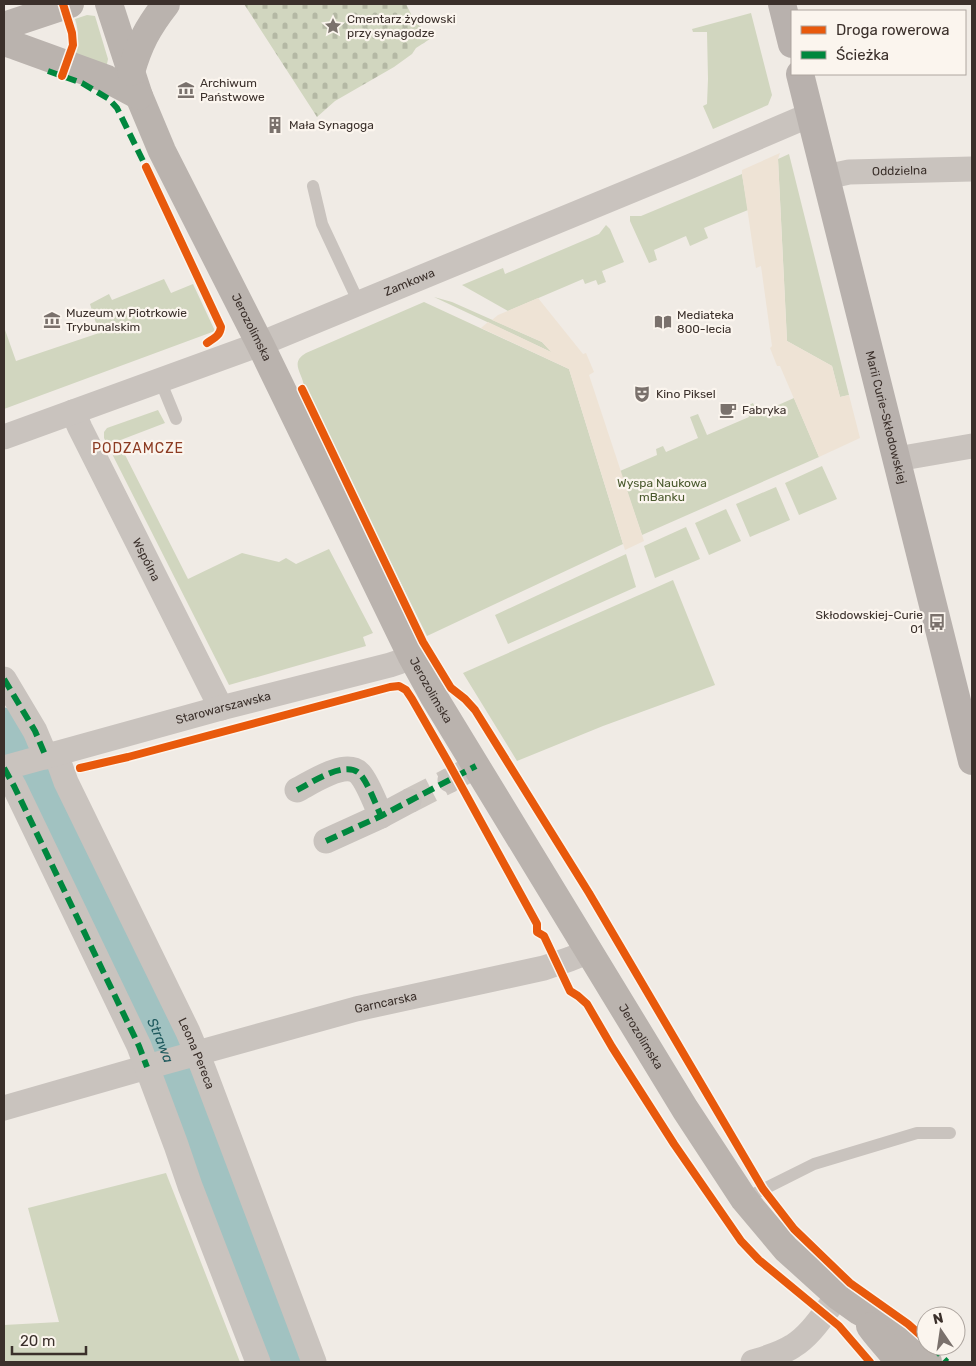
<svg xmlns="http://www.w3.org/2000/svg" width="976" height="1366" viewBox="0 0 976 1366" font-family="Rubik,sans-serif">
<defs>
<pattern id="cemetery-stones" width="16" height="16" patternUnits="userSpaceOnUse" patternTransform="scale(1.25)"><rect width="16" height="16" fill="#d1d6bf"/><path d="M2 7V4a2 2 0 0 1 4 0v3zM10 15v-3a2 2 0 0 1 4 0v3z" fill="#b4b8a4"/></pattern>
</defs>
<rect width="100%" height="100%" fill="#f0ebe5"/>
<!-- green -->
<path fill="#d1d6bf" d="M751,13L772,95L768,105L713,129L703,106L707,104L708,79L707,32H693L692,29Z
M87,15L95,16L108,59L107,64L102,66L75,56C79,43 79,32 75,19Z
M789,154L849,395L840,397L832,366L787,341L778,159Z
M742,174L748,210L704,228L708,238L690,246L686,236L654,250L657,260L649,263L630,221V216H641Z
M606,225L610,229L624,262L602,271L606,282L598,285L596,280L585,284L583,279L508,311L462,285L503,268L505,274L599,234Z
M164,279L171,293L193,284L215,331L4,409V327L16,361L99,333L90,304L109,294L112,300Z
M434,297L452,302L542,342L553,353Z
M424,302L569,369L623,544L427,636L304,387C303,373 289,363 306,353Z
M794,398L819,457L642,535L620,471L657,455L656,449L663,446L666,452L698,438L690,417L698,414L707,435L749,417L745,407L753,403L758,414Z
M158,410L165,423L118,441L188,579L242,553L279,562L286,558L296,564L329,549L373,633L363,637L366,646L229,685L104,438V432L107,428Z
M822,466L837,499L799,515L785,483Z
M776,487L790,520L750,537L736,504Z
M726,509L741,541L709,555L695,523Z
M686,527L700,559L655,578L644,546Z
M626,554L636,587L508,644L495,615Z
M673,580L715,685L603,726L517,761L463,673Z
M57,782L174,1028L167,1030L57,796L49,784Z
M198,1076L305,1362H296L211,1142L191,1078Z
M172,1085L189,1139L276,1362H267L163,1088Z
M166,1173L240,1362H4V1325L59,1322L28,1208Z"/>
<!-- cemetery -->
<path fill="url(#cemetery-stones)" d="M244,4H406L415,22L433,37L416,48L412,54L394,67L335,101L317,117Z"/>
<!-- plaza -->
<path fill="#eee3d5" d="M780,153L778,159L787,341L832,366L840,397L849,395L860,438L819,457L780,366H777L770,348L772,346L761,266L756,268L742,174V170Z
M538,298L583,354L586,353L594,372L589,375L644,541L625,550L569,369L481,328L488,322L551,352L542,342L492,320L498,315Z"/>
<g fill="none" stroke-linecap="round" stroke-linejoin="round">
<!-- river -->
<path stroke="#a1c2c1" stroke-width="45" id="s1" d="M4,730L51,807L158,1033L287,1362"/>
<!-- street-tunnel -->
<path stroke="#ccc6c0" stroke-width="25" stroke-dasharray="25 12" stroke-linecap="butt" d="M409,801L450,780"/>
<!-- lane -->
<path stroke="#c9c3be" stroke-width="12" d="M313,186L322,224L359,303
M160,380L176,419
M744,1199L814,1164L917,1133H950"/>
<!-- street -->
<g stroke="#c9c3be" stroke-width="25">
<path id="s2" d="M826,177L849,172L972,169"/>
<path id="s3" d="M73,412L80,428L221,708"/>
<path id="s4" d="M4,437L260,344L691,166L798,120L811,116"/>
<path d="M897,459L972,446"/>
<path d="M4,679L35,731L46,757"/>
<path id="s5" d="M56,754L66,782L188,1032L203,1068L314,1362"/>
<path d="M450,780L476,766"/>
<path d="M297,790C311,783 346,759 360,774C368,783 376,805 381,816"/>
<path d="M326,841L381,816L409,801"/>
<path id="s6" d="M4,1108L147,1067L356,1009L544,968L570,959L590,951"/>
<path id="s7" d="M258,1362L190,1186L176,1145L139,1046L14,786L4,768L221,708L390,665L399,662L411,655"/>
<path d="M753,1362C766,1358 781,1354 793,1346C812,1334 824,1313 838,1296"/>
</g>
<!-- secondary -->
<g stroke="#bab3ae" stroke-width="28">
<path id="s8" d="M109,4L139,96L162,151L260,344L411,655L434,697L685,1109L744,1199L786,1249L838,1296L859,1311L900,1334L928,1362"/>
<path d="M4,26L70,4"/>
<path d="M4,42L16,46L107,79L139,96"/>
<path d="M131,72C139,44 148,27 166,4"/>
<path d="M870,1326C879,1339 890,1349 899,1362"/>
</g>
<!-- primary -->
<g stroke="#b8b1ad" stroke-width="28">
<path d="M782,4L792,44"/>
<path id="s9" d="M800,74L972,761"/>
</g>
<!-- quiet -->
<path stroke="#00873e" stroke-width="6" stroke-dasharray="12 6" stroke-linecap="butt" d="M48,71L82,83L109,99L117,108L147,169
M4,679L35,731L46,757
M4,768L14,786L139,1046L147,1067
M297,790C311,783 346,759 360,774C368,783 376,805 381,816
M326,841L381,816L476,766
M932,1346L947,1362"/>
<!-- cycleway casing -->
<g stroke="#fbf5ee" stroke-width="11">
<path id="cycleway" d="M62,76L73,45L72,33L63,4
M146,167L221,327C220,336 214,338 207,343
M302,389L423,642L451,688L465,699L475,710L589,893L763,1189L794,1229L850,1283L908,1324L926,1340
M80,768L128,757L390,687L399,686L406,690L412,699L447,760L537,924V932L544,936L570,991L578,996L587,1004L612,1047L674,1144L741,1241L759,1260L839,1326L870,1362"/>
</g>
<!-- cycleway -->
<use href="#cycleway" stroke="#e8590c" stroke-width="8"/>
</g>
<!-- icons -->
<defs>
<g id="sight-bare" transform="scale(1.35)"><path d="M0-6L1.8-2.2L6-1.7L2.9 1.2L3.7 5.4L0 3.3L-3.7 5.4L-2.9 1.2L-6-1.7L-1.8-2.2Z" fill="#7a716c" stroke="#fbf5ee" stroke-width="2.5" paint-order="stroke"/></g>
<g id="museum-bare" transform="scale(1.35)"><path d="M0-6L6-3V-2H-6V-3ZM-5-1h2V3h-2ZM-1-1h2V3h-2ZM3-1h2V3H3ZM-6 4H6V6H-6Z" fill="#7a716c" stroke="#fbf5ee" stroke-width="2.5" paint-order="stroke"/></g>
<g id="building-bare" transform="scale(1.35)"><path d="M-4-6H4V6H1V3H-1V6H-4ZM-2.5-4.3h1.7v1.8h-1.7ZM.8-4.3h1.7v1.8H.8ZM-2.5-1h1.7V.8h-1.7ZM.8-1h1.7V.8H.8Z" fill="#7a716c" stroke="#fbf5ee" stroke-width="2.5" paint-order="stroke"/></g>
<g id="library-bare" transform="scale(1.35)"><path d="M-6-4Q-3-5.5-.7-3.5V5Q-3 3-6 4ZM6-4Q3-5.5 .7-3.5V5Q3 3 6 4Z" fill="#7a716c" stroke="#fbf5ee" stroke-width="2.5" paint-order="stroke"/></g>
<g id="theatre-bare" transform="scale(1.35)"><path d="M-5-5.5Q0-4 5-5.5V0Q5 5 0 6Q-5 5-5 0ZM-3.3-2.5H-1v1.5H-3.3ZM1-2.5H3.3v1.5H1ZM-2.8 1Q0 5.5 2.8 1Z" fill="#7a716c" stroke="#fbf5ee" stroke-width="2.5" paint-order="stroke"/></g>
<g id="cafe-bare" transform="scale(1.35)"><path d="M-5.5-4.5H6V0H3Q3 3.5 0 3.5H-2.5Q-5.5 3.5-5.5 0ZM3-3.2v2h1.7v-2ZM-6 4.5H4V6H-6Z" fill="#7a716c" stroke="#fbf5ee" stroke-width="2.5" paint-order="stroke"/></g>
<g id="bus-bare" transform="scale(1.35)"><path d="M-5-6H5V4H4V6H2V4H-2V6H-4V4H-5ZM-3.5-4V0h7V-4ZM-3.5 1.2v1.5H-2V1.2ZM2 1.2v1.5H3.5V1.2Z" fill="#7a716c" stroke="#fbf5ee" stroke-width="2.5" paint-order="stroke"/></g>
</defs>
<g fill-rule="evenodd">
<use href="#sight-bare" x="333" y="26"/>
<use href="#museum-bare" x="186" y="90"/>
<use href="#building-bare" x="275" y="125"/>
<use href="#museum-bare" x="52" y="320"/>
<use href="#library-bare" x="663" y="322"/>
<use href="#theatre-bare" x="642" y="394"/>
<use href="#cafe-bare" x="728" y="410"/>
<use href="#bus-bare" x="937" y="622"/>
</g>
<g text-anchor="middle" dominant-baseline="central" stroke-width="4.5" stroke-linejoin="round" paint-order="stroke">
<!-- poi labels -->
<g font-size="12" fill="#3b302b" stroke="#fbf5ee" text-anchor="start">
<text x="347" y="19">Cmentarz żydowski<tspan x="347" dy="14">przy synagodze</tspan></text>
<text x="200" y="83">Archiwum<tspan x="200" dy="14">Państwowe</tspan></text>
<text x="289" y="125">Mała Synagoga</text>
<text x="66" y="313">Muzeum w Piotrkowie<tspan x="66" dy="14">Trybunalskim</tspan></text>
<text x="677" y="315">Mediateka<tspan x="677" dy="14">800-lecia</tspan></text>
<text x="656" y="394">Kino Piksel</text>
<text x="742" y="410">Fabryka</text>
<text x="923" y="615" text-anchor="end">Skłodowskiej-Curie<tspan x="923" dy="14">01</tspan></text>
</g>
<!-- street labels -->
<g font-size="12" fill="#3b302b" stroke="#fbf5ee">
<text stroke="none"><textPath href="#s2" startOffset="74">Oddzielna</textPath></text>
<text stroke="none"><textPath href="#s4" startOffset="434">Zamkowa</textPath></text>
<text stroke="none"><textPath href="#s8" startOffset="354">Jerozolimska</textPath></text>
<text stroke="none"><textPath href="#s9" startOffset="354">Marii Curie-Skłodowskiej</textPath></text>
<text stroke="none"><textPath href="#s3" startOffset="165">Wspólna</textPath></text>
<text stroke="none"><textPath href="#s8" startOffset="759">Jerozolimska</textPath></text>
<text stroke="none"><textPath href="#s7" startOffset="874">Starowarszawska</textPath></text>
<text stroke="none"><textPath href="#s6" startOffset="396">Garncarska</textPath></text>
<text stroke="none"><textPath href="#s8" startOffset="1164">Jerozolimska</textPath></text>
<text stroke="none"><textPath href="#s5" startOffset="331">Leona Pereca</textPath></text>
</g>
<!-- park labels -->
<g font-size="12" fill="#4a5a2e" stroke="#fbf5ee">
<text x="662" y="483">Wyspa Naukowa<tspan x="662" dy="14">mBanku</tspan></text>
</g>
<!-- neighbourhood labels -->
<g font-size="14" letter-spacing="1" fill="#8c3b22" stroke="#fbf5ee">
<text x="138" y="448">PODZAMCZE</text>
</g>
<!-- water labels -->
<g font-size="14" font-style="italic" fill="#1f5a5e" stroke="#fbf5ee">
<text stroke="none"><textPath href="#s1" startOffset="348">Strawa</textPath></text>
</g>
</g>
<!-- border -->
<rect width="976" height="1366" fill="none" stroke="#3b302b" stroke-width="10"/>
<!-- legend -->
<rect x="791" y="10" width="175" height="65" fill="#fbf5ee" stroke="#aea6a0"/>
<rect x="801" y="26" width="25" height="8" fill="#e8590c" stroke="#aea6a0"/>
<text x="836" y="35" font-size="15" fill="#3b302b">Droga rowerowa</text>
<rect x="801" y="51" width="25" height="8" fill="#00873e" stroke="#aea6a0"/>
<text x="836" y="60" font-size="15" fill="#3b302b">Ścieżka</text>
<!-- north arrow -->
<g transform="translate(941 1331) rotate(347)"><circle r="24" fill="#fbf5ee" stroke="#aea6a0"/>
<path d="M0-4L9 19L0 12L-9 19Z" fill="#7a716c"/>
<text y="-8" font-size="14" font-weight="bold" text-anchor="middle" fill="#3b302b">N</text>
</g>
<!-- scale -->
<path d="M12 1346v8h74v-8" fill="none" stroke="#3b302b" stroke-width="2.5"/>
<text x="20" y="1346" font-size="15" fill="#3b302b" stroke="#fbf5ee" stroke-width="4" paint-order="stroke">20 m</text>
</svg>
